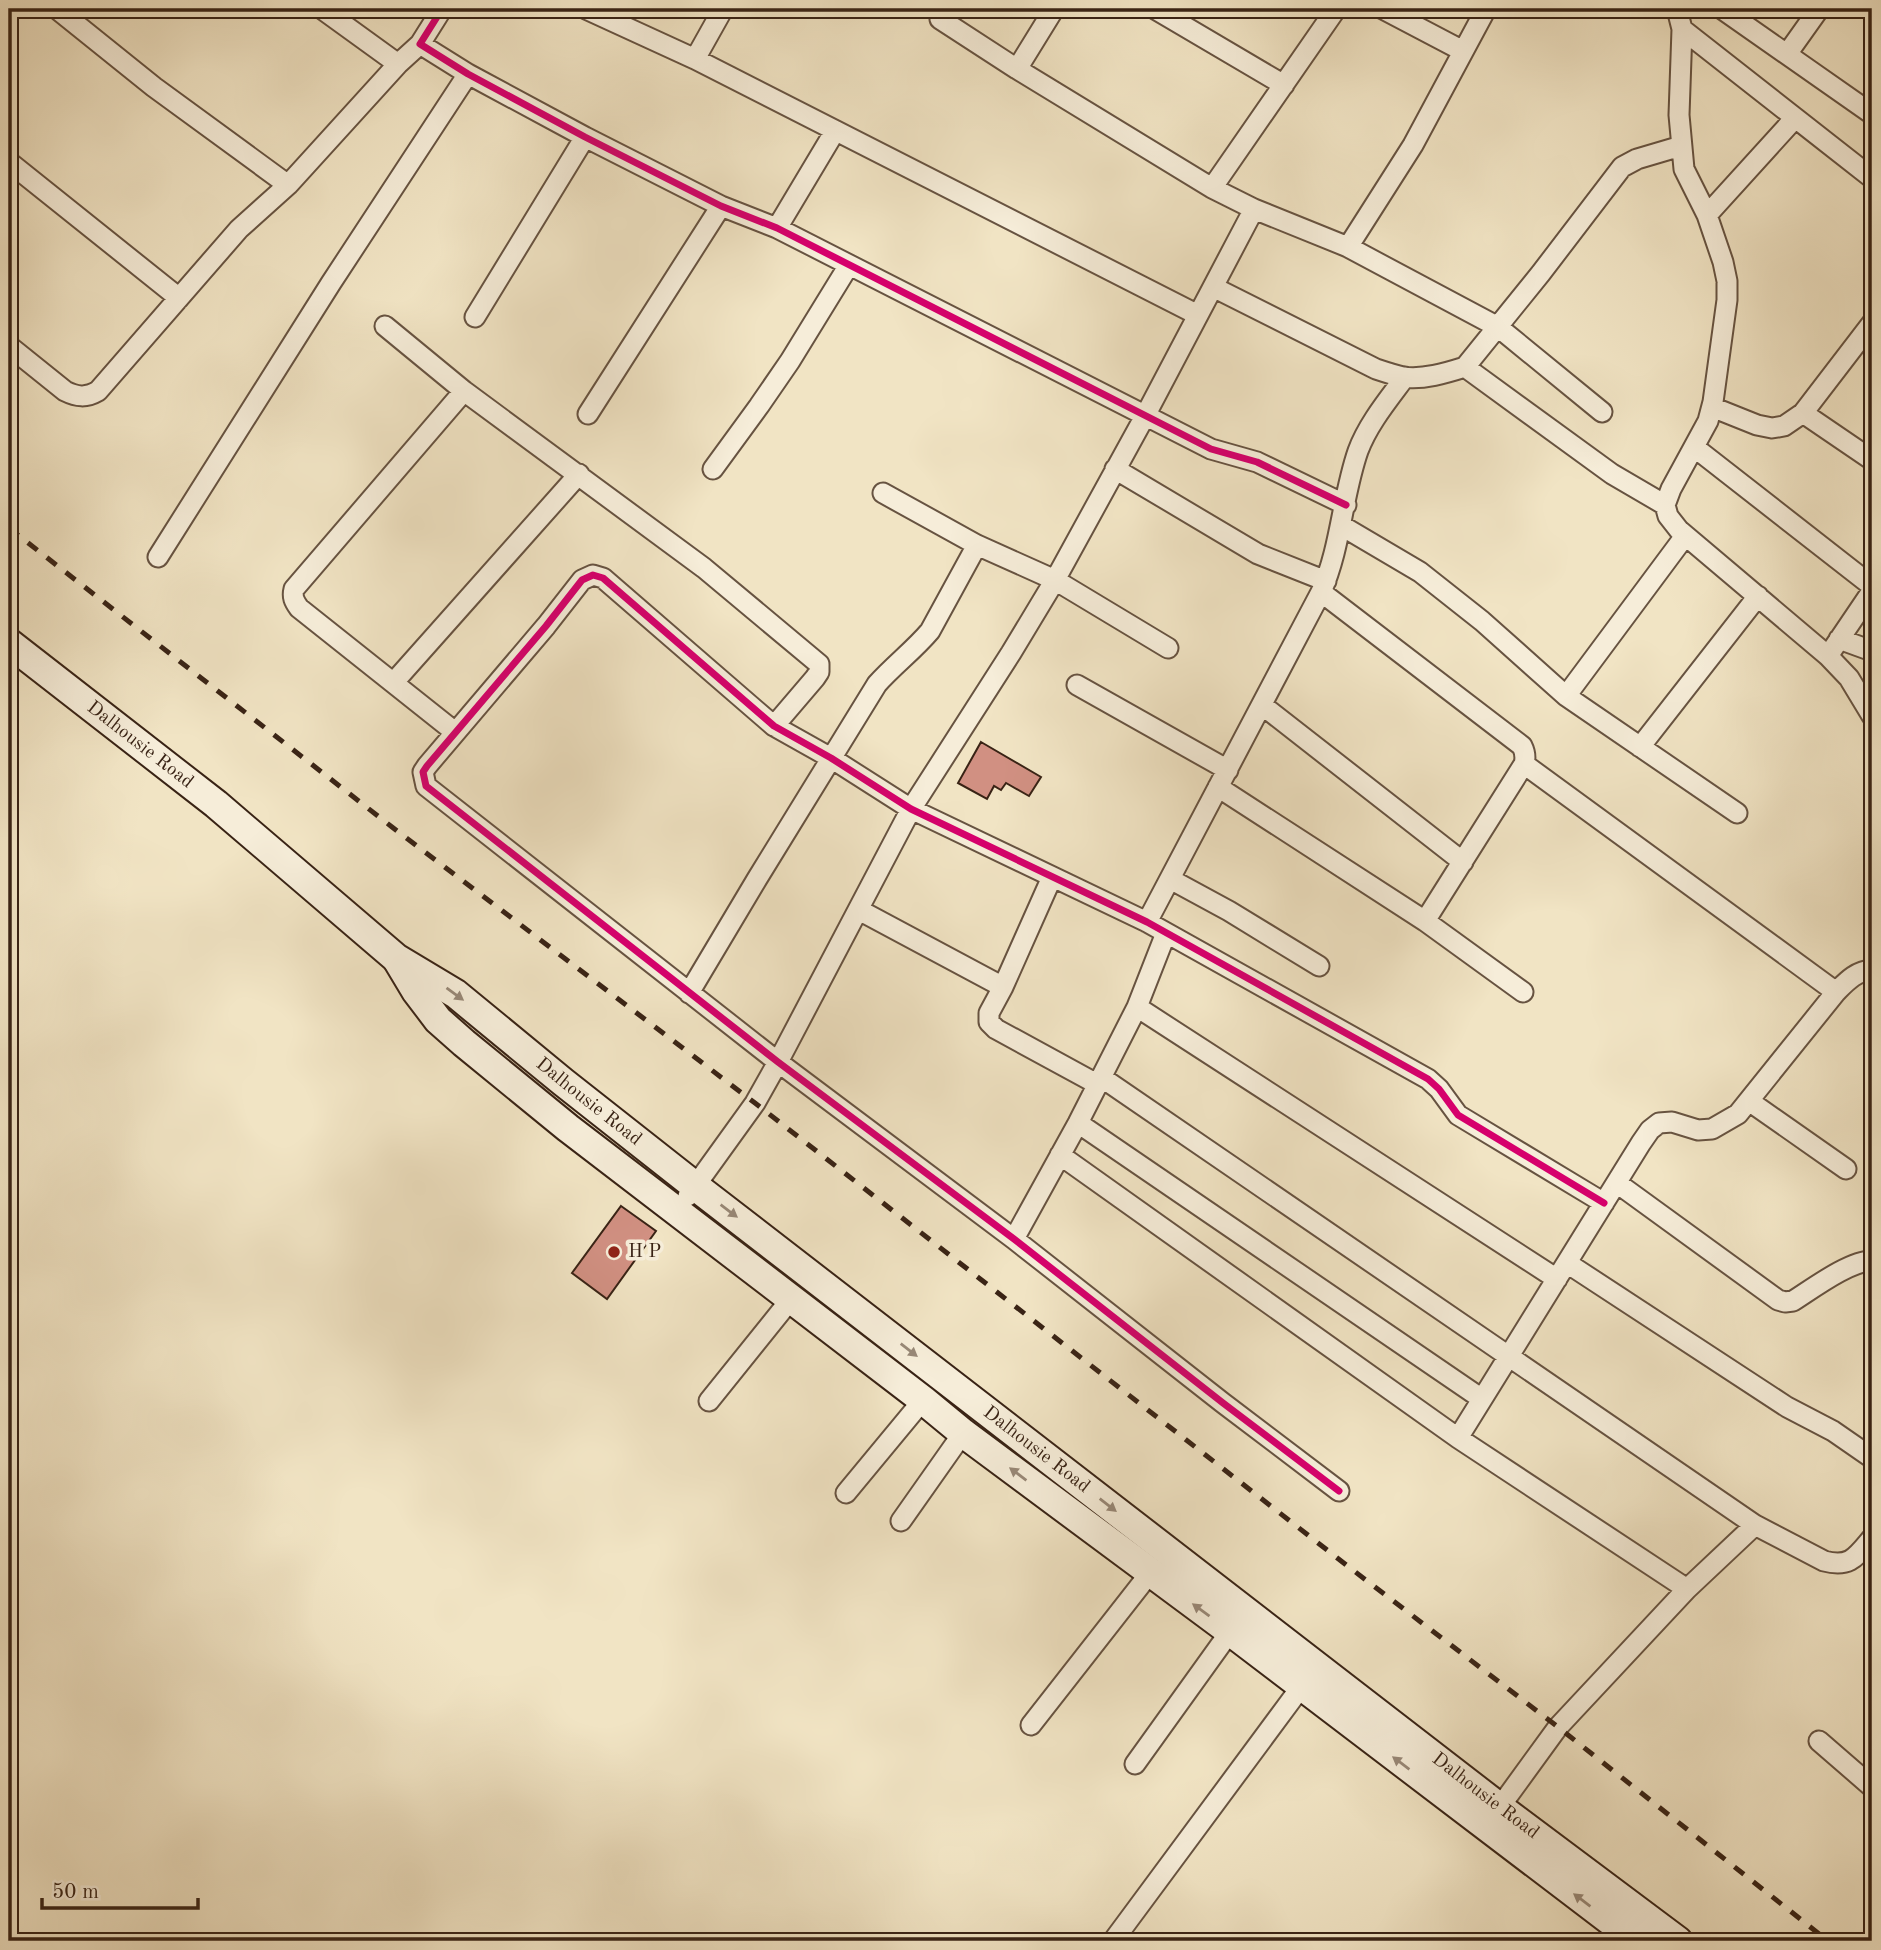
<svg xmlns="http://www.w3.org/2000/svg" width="1881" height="1950" viewBox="0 0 1881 1950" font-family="'Old Standard TT',serif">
<rect width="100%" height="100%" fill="#f1e4c4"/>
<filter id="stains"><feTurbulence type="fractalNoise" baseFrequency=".00286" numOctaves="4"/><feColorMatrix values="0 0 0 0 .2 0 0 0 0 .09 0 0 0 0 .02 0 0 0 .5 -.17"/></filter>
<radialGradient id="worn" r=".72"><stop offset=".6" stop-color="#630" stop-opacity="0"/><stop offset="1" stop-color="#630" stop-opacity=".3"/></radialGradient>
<!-- building -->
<path fill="#d19082" stroke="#392315" stroke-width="2" d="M981,742L1041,777L1029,796L1006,783L1001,790L994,786L987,799L958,783Z
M621,1206L656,1231L607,1299L572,1273Z"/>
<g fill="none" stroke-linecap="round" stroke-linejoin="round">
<!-- street casing -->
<g stroke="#675341" stroke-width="23">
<path id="street" d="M57,9L154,87L288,185
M322,9L398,64
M442,9L420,44L468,74L585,137L721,206L777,228L1211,449L1257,462L1346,505
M586,9L695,59L1198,315
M1155,9L1284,85
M1383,9L1463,51
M1677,9L1682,29L1679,115L1684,169L1707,215L1723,262L1727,281V300L1713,402L1708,421L1671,489L1665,505L1668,516L1679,530L1828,656L1849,678L1872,716
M1722,9L1872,114
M940,19L1017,69L1212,188L1254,209L1348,247L1498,327L1602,412
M1682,29L1872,178
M1787,54L1819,9
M695,59L723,9
M1017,69L1054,9
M9,162L179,298
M1212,188L1336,9
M1707,215L1795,118
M777,228L835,131
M1348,247L1413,145L1486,9
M1213,287L1376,369C1385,372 1394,375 1403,377C1423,380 1446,373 1465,367L1541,273L1622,167L1637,159L1681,146
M475,317L585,137
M385,326L464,391L704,568L819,664V672L815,678L774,726
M9,346L65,391C77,397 86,398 98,391L239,229L288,185L398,64L420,44
M1465,367L1612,474L1665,505
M1712,407L1757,425L1772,428L1784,426L1803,413L1872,323
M1803,413L1872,460
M588,414L721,206
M1694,447L1872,586
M713,469L759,406L790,361L849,265
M1115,469L1258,554L1326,581
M883,493L977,545L1055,580L1168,648
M1342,526L1420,572L1482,621L1566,696L1737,813
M158,557L331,283L468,74
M1321,592L1522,746C1525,752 1526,757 1524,764L1425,921
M1839,639L1872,651
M1828,656L1872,591
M394,682L579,474
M1077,685L1228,770
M1566,696L1685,536
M1262,705L1463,862
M455,732L299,608C294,601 292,597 294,589L464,391
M1640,747L1758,596
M1524,764L1836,992
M1218,787L1425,921L1523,992
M1052,877L1003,987L989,1013V1022L996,1029L1097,1084
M1170,879L1229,911L1319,966
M859,910L1003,987
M1147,922L1321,592C1341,547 1342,497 1358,451C1368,424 1388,400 1405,377
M689,993L757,879L877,684C894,665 914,650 930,631L977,545
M1137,1007L1557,1279
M1101,1077L1755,1525L1824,1561C1850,1568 1856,1557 1872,1538
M1749,1101L1846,1169
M1078,1123L1482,1399
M1060,1155L1458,1438L1687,1589
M1617,1183L1778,1300L1785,1302L1793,1301C1812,1289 1851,1260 1872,1261
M688,1196L755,1103L778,1062L911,809L1011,653L1055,580L1145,416L1254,209
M1014,1239L1078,1123L1137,1007L1166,933
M1567,1263L1787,1407L1833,1431L1872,1458
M709,1401L791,1299
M1458,1438L1641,1143L1650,1130L1659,1123L1672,1122L1698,1130L1712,1129L1738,1114L1836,992C1847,981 1856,971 1872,970
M1339,1491L1223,1403L1014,1239L778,1062L426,786L423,772L427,766L546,626L582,580L593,575L603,578L774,726L831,758L911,809L1147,922L1428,1079L1439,1089L1458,1115L1604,1203
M846,1493L923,1400
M901,1521L963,1433
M1031,1725L1150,1573
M1819,1741L1872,1787
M1135,1764L1237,1622
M1494,1815L1558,1727L1687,1589L1755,1525
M1113,1941L1301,1687"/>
</g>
<!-- secondary casing -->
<g stroke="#392315" stroke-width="32">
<g id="secondary">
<path id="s1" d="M9,643L216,804L396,958L456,994L563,1082L695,1186L1499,1807L1678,1941"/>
<path d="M398,961L416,991L438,1020L464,1043L568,1128L923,1400L963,1433L1231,1632L1637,1941"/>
</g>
</g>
<!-- street -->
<use href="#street" stroke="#f6edd9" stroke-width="19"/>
<!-- secondary -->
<use href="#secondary" stroke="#f6edd9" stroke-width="28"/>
<!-- rail -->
<path stroke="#392315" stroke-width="5" stroke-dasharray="12 12" stroke-linecap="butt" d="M9,528L392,827L755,1103L1345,1564L1558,1727L1828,1941"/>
<!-- cycleway casing -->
<g stroke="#f6edd9" stroke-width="11">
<path id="cycleway" d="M442,9L420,44L468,74L585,137L721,206L777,228L1211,449L1257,462L1346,505
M1339,1491L1223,1403L1014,1239L778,1062L426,786L423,772L427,766L546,626L582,580L593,575L603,578L774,726L831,758L911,809L1147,922L1428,1079L1439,1089L1458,1115L1604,1203"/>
</g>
<!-- cycleway -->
<use href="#cycleway" stroke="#d6006c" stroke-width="7"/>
</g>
<!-- one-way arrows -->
<defs><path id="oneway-solid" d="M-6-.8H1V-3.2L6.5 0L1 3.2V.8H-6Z" transform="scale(1.75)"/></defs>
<g fill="#988877">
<use href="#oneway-solid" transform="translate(455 994) rotate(36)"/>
<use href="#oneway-solid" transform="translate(729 1211) rotate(37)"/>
<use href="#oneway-solid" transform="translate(909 1350) rotate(38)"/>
<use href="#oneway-solid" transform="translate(1018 1474) rotate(-143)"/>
<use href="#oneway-solid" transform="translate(1108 1505) rotate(38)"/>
<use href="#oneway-solid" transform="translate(1201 1610) rotate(-144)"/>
<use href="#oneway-solid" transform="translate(1401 1763) rotate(-143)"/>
<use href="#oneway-solid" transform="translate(1582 1900) rotate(-143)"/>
</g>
<!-- markers -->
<circle fill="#8f2418" stroke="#f6edd9" stroke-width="2.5" cx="614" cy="1252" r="7"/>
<g text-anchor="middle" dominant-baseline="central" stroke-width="7" stroke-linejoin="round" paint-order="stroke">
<!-- street labels -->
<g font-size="19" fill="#392315" stroke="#f6edd9">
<text stroke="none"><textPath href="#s1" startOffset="166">Dalhousie Road</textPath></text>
<text stroke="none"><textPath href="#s1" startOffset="740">Dalhousie Road</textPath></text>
<text stroke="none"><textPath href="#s1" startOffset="1307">Dalhousie Road</textPath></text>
<text stroke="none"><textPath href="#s1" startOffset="1874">Dalhousie Road</textPath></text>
</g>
<!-- poi labels -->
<g font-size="19" fill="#392315" stroke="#f6edd9" text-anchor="start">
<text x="628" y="1252">H P</text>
</g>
</g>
<!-- margin -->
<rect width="1881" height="1950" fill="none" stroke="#f1e4c4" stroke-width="35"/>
<rect x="10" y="10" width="1860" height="1929" fill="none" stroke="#392315" stroke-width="3.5"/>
<rect x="18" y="18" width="1846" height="1915" fill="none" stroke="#392315" stroke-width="2"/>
<!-- scale -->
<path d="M42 1898v10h156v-10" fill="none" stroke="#392315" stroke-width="3.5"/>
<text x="52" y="1898" font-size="21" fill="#392315" stroke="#f6edd9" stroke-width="5" paint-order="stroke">50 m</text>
<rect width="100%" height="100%" filter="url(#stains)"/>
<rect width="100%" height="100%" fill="url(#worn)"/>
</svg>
